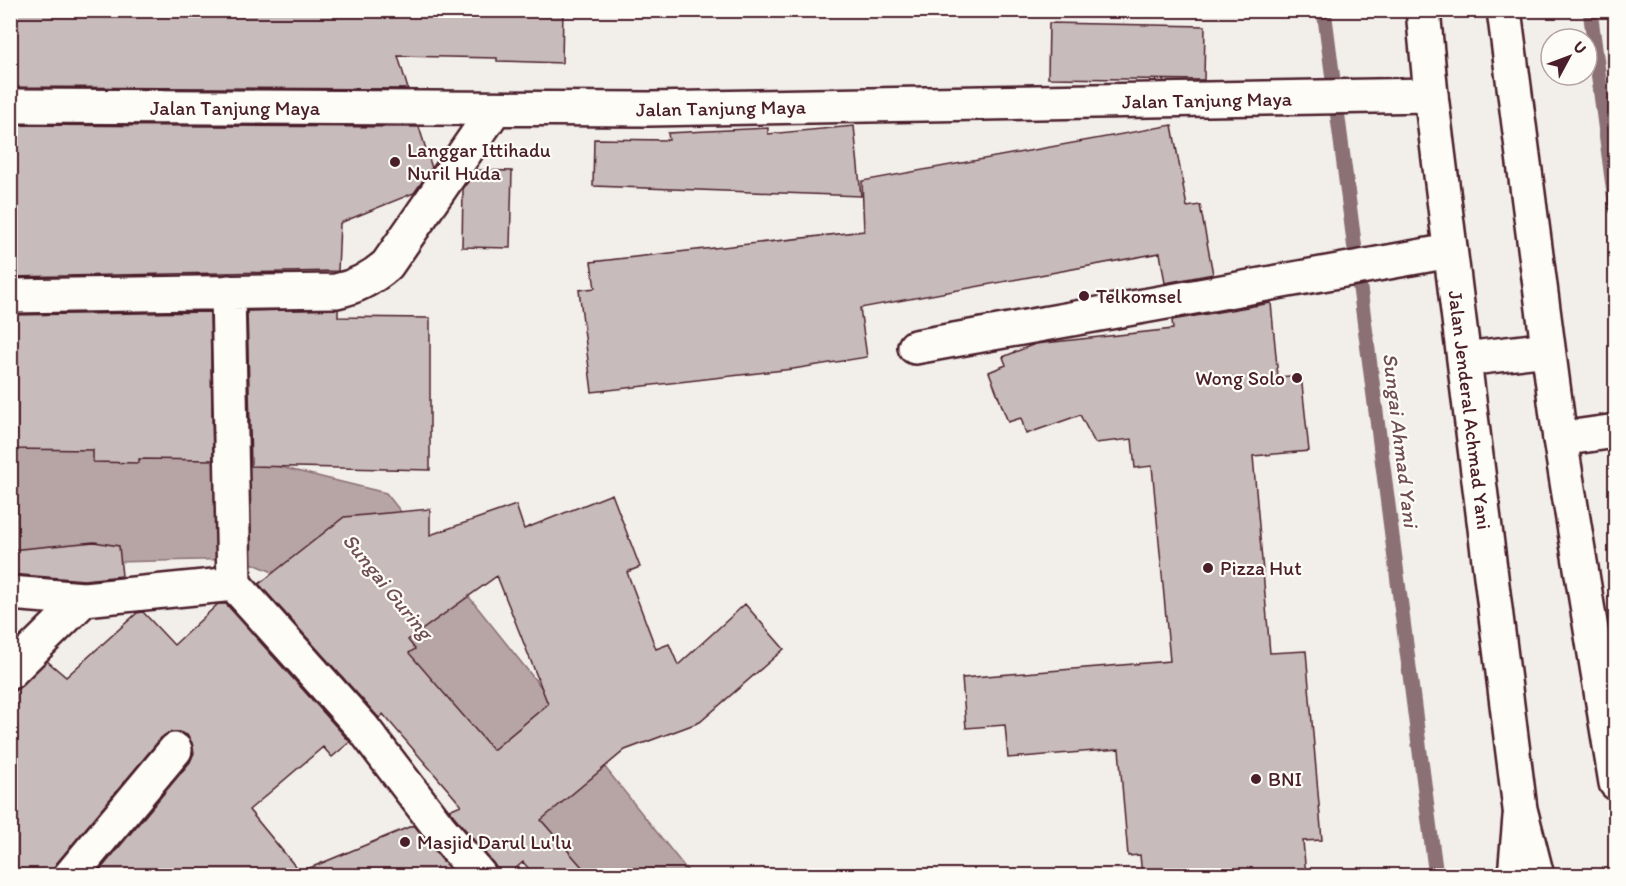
<svg xmlns="http://www.w3.org/2000/svg" width="1626" height="886" viewBox="0 0 1626 886" font-family="Itim,sans-serif">
<rect width="100%" height="100%" fill="#f2efeb"/>
<filter id="ink" filterUnits="userSpaceOnUse"><feTurbulence type="fractalNoise" baseFrequency=".0167" numOctaves="2"/><feDisplacementMap in="SourceGraphic" scale="12" xChannelSelector="R" yChannelSelector="G"/><feConvolveMatrix kernelMatrix="1 2 1 2 8 2 1 2 1" color-interpolation-filters="sRGB"/></filter>
<g filter="url(#ink)">
<!-- water -->
<path fill="#b7a5a6" stroke="#8b6f75" stroke-width="1.5" d="M10,429L252,460L386,493L691,875H547L327,595L242,559L71,563L11,560Z"/>
<g fill="none" stroke-linecap="round" stroke-linejoin="round">
<!-- stream -->
<path stroke="#8b6f75" stroke-width="15" d="M1324,10L1436,876
M1590,10L1616,209"/>
</g>
<!-- building -->
<path fill="#c8bbbb" stroke="#4a1f2b" stroke-width="1.5" fill-rule="evenodd" d="M10,10H563L562,63L497,61V58L398,56L408,89L10,87Z
M1049,23L1205,26L1204,80L1048,78Z
M10,125L419,127L432,168L414,193L340,223L338,271L10,277Z
M1172,125L1187,207L1200,205L1213,274L1165,283L1160,253L860,308L867,357L793,369L592,392L579,290L595,288L591,262L864,231L862,181Z
M854,126L861,196L593,186L594,139L669,140L668,133L768,128V134Z
M476,170L512,171L510,248L462,247L463,189Z
M1271,303L1278,377L1301,375L1309,451L1253,456L1270,653L1306,651L1322,840L1303,841L1306,876H1142L1140,855L1128,856L1119,749L1008,758L1005,725L966,728L962,678L1170,661L1152,466L1135,468L1132,439L1095,443L1080,415L1026,434L1021,418L1008,422L989,372L1006,365L1003,357L1035,344L1173,329L1172,320Z
M338,309V317L430,318V470L251,466L247,311Z
M210,312L213,460L139,459V463L93,462V450L10,449V315Z
M612,494L640,567L627,572L656,649L669,644L678,665L745,604L784,649L700,722L625,750L541,820L590,876H535L523,862L507,876H498L494,864L449,810L461,805L383,714L379,718L259,584L344,517L430,509V535L516,505L524,529ZM497,576L548,704L493,750L409,653L415,649L408,640Z
M94,542L119,546L122,576L84,580L10,574V550Z
M218,604H226L350,742L332,757L323,747L249,810L300,872L414,825L455,876H95L190,762L194,753L192,743L187,735L178,732L168,733L161,738L56,864L52,876H10V696L47,661L66,677L137,613L143,612L174,645Z"/>
<g fill="none" stroke-linecap="round" stroke-linejoin="round">
<!-- minor casing -->
<g stroke="#4a1f2b" stroke-width="38">
<path id="minor" d="M10,106L650,109L1431,95
M228,292L234,584L363,728L441,830L480,876
M10,296L336,291C356,287 371,279 387,265L495,109
M915,347L1450,251
M1560,439L1616,431
M10,593L84,599L234,584
M10,672L84,599
M70,876L175,750"/>
</g>
<!-- major casing -->
<g stroke="#4a1f2b" stroke-width="38">
<path id="major" d="M1515,876L1520,817"/>
</g>
<!-- highway casing -->
<g stroke="#4a1f2b" stroke-width="38">
<path id="highway" d="M1423,10L1431,95L1520,809L1537,876
M1504,10L1560,439L1616,783
M1464,359L1548,349"/>
</g>
<!-- minor -->
<use href="#minor" stroke="#fdfcf7" stroke-width="33"/>
<!-- major -->
<use href="#major" stroke="#fdfcf7" stroke-width="33"/>
<!-- highway -->
<use href="#highway" stroke="#fdfcf7" stroke-width="33"/>
</g>
</g>
<!-- markers -->
<g fill="#4a1f2b" stroke="#fdfcf7" stroke-width="2">
<circle cx="395" cy="162" r="6"/>
<circle cx="1084" cy="296" r="6"/>
<circle cx="1297" cy="378" r="6"/>
<circle cx="1208" cy="568" r="6"/>
<circle cx="1256" cy="779" r="6"/>
<circle cx="405" cy="842" r="6"/>
</g>
<g text-anchor="middle" dominant-baseline="central" stroke-width="4.5" stroke-linejoin="round" paint-order="stroke">
<!-- street labels -->
<g font-size="20" fill="#4a1f2b" stroke="#fdfcf7">
<text transform="translate(1207 100) rotate(-1)">Jalan Tanjung Maya</text>
<text x="235" y="108">Jalan Tanjung Maya</text>
<text transform="translate(721 108) rotate(-1)">Jalan Tanjung Maya</text>
<text transform="translate(1470 410) rotate(83)">Jalan Jenderal Achmad Yani</text>
</g>
<!-- poi labels -->
<g font-size="20" fill="#4a1f2b" stroke="#fdfcf7" text-anchor="start">
<text x="407" y="150">Langgar Ittihadu<tspan x="407" dy="23">Nuril Huda</tspan></text>
<text x="1096" y="296">Telkomsel</text>
<text x="1285" y="378" text-anchor="end">Wong Solo</text>
<text x="1220" y="568">Pizza Hut</text>
<text x="1268" y="779">BNI</text>
<text x="417" y="842">Masjid Darul Lu'lu</text>
</g>
<!-- water labels -->
<g font-size="21" font-style="italic" fill="#704e56" stroke="#fdfcf7">
<text transform="translate(1401 440) rotate(83)">Sungai Ahmad Yani</text>
<text transform="translate(388 586) rotate(51)">Sungai Guring</text>
</g>
</g>
<!-- margin -->
<rect width="1626" height="886" fill="none" stroke="#fdfcf7" stroke-width="36"/>
<rect x="18" y="18" width="1590" height="850" fill="none" stroke="#4a1f2b" stroke-width="2" filter="url(#ink)"/>
<!-- north arrow -->
<g transform="translate(1569 57) rotate(49)"><circle r="28" fill="#fdfcf7" stroke="#b5a4a5" stroke-width="1.5"/>
<path d="M0-4.5L10 22L0 15L-10 22Z" fill="#4a1f2b"/>
<text y="-9" font-size="16" font-weight="bold" text-anchor="middle" fill="#4a1f2b">U</text>
</g>
</svg>
